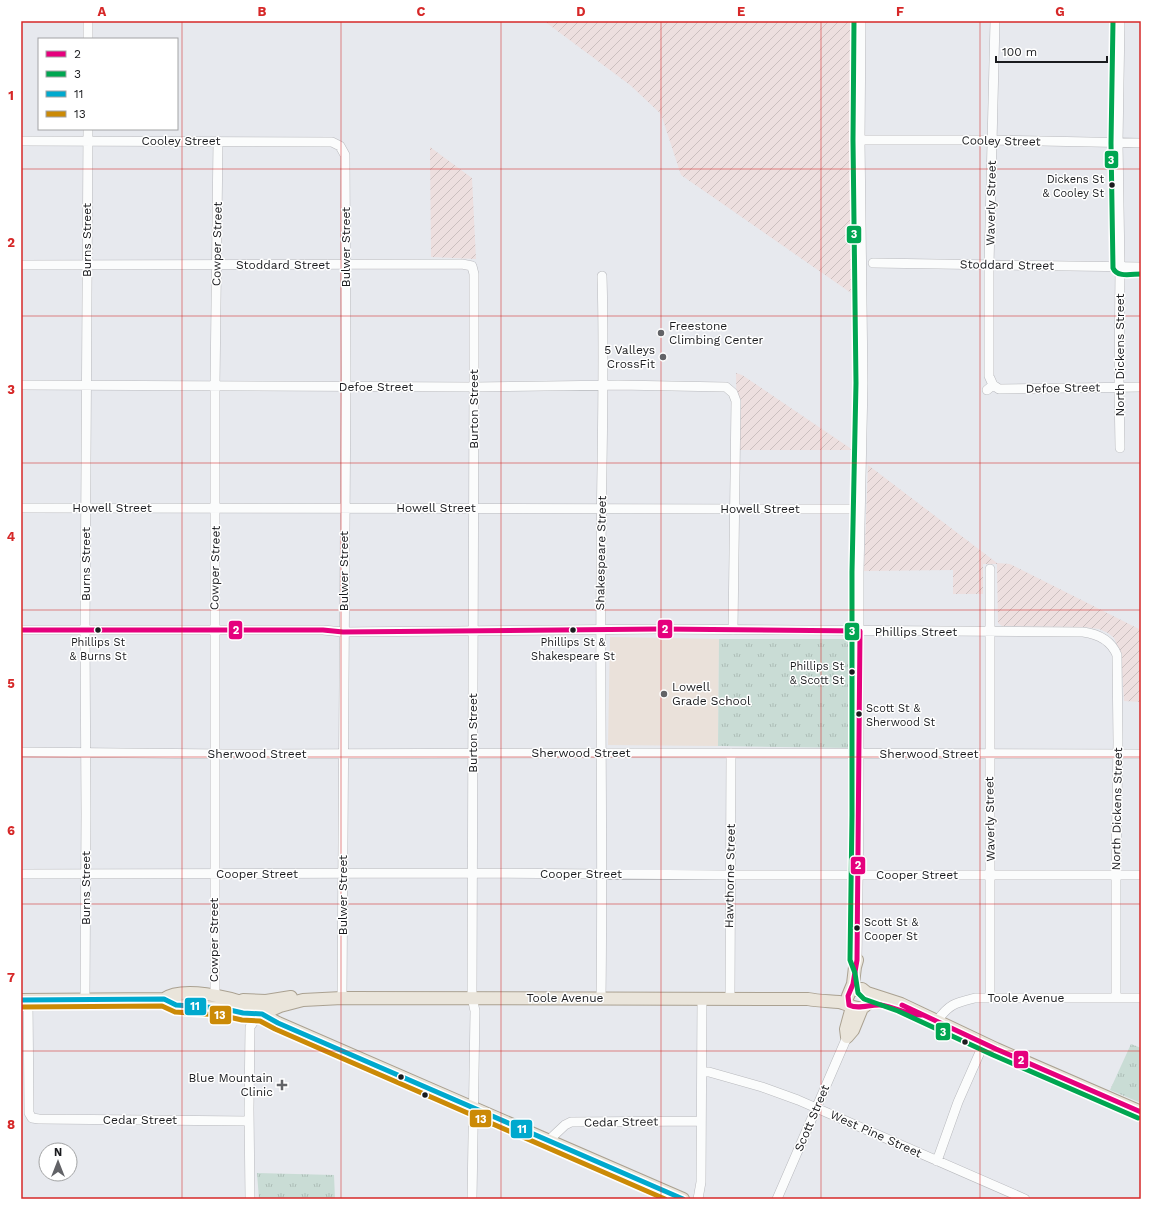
<svg xmlns="http://www.w3.org/2000/svg" width="1162" height="1220" viewBox="0 0 1162 1220" font-family="'Work Sans',sans-serif">
<defs>
<pattern id="industrial-furrows" width="10" height="10" patternUnits="userSpaceOnUse"><rect width="10" height="10" fill="#eddfdf"/><path d="M-1 1l2-2M0 10L10 0M9 11l2-2" fill="none" stroke="#cbbfbf"/></pattern>
<pattern id="grass-tufts" width="24" height="20" patternUnits="userSpaceOnUse"><rect width="24" height="20" fill="#c9dcd5"/><path d="M3 7l-1-3M5 7V3M7 7l1-3M15 17l-1-3M17 17v-4M19 17l1-3" fill="none" stroke="#acbcb6"/></pattern>
</defs>
<rect width="100%" height="100%" fill="#e7e9ee"/>
<!-- industrial -->
<path fill="url(#industrial-furrows)" d="M544,21H853L851,293L681,175L661,114L630,85Z
M430,147L472,178L476,259L431,257Z
M736,373L742,375L853,450H737Z
M868,465L997,563L1010,564L1141,630V702L1124,701L1121,654L1114,638L1108,633L1099,629L1084,627L1002,626L998,623L997,564H983V594H953V570L864,571Z"/>
<!-- education -->
<path fill="#eae1da" d="M610,637L719,639L718,746L608,745Z"/>
<!-- grass -->
<path fill="url(#grass-tufts)" d="M719,639H852L851,748L718,746Z
M1131,1044L1141,1048V1103L1110,1090Z
M257,1173L334,1175L335,1199H259Z"/>
<g fill="none" stroke-linecap="round" stroke-linejoin="round">
<!-- minor casing -->
<g stroke="#b8b9bd" stroke-width="10">
<path id="minor" d="M88,21V39
M860,140H992L1141,143
M21,141L332,142L340,146L345,155L346,375L342,998
M873,263L1141,267
M21,265L462,264L472,266L474,274V375L472,997L475,1011L472,1199
M21,385L474,387L618,385L726,387L733,393L736,401L733,630
M993,385L989,376V265L995,21
M987,390L993,385L999,389L1141,387
M1120,448L1119,387L1120,267L1118,143L1120,21
M21,508L851,509
M21,630H323L343,632L660,629L1083,632C1098,634 1111,640 1117,655L1118,742L1116,864V997
M21,752L225,754L612,753L1141,754
M21,874L472,873L730,875H1141
M857,960L859,815V572L863,383L860,140L861,21
M215,996V385L218,141
M990,997C990,855 989,712 990,569
M601,998C603,855 600,713 601,570C601,472 605,374 602,276
M730,998L731,753
M85,999L86,814L85,630L88,129
M28,1000L29,1113L32,1118L39,1119L249,1121
M937,1021C949,1004 955,1003 975,998H1141
M702,1072H709L762,1087L798,1100L1025,1199
M549,1140L565,1125L571,1122L701,1121
M937,1161L958,1102L984,1043
M250,1199L249,1109L250,1027L254,1021L262,1014
M698,1199L701,1182L702,998
M777,1199L847,1037"/>
</g>
<!-- major casing -->
<g stroke="#aaa191" stroke-width="14">
<path id="major" d="M867,993L901,1004L996,1049L1141,1112
M848,996L853,984L855,967L857,960
M164,999L168,1002L176,1005L221,1008L252,1014H262L280,1006L303,1000L342,998L808,999C818,1001 829,1001 839,1002C847,1003 859,1013 866,1005C869,1001 868,997 867,993L862,989L851,990
M21,1000L164,999C182,986 230,997 249,1005C255,1007 257,1011 262,1014C267,1018 273,1020 278,1023L683,1199
M243,1000L266,1001L291,997
M847,1037L853,1030L862,1008
M847,1037L846,1029L852,1007"/>
</g>
<!-- minor -->
<use href="#minor" stroke="#fbfcfc" stroke-width="9"/>
<!-- major -->
<use href="#major" stroke="#eae5db" stroke-width="12"/>
<!-- bus-1 casing -->
<g stroke="#fff" stroke-width="8">
<path id="bus-1" d="M21,630H323L343,632L660,629L860,631L857,960L853,984L848,996L849,1005C859,1010 870,1004 881,1005C895,1007 907,1015 921,1015
M902,1005L996,1049L1141,1112"/>
</g>
<!-- bus-2 casing -->
<g stroke="#fff" stroke-width="8">
<path id="bus-2" d="M854,21L853,140L856,383L852,572V815L850,960L855,973L858,993L864,999L898,1011L993,1055L1138,1118
M1113,21L1111,143L1113,268C1117,278 1132,274 1141,274"/>
</g>
<!-- bus-3 casing -->
<g stroke="#fff" stroke-width="8">
<path id="bus-3" d="M21,1000L164,999L176,1005L221,1008L243,1013L262,1014L278,1023L683,1199"/>
</g>
<!-- bus-4 casing -->
<g stroke="#fff" stroke-width="8">
<path id="bus-4" d="M21,1007L162,1006L175,1012L220,1015L242,1020L260,1021L275,1029L665,1199"/>
</g>
<!-- bus-1 -->
<use href="#bus-1" stroke="#e5007d" stroke-width="5"/>
<!-- bus-2 -->
<use href="#bus-2" stroke="#00a651" stroke-width="5"/>
<!-- bus-3 -->
<use href="#bus-3" stroke="#00a9ce" stroke-width="5"/>
<!-- bus-4 -->
<use href="#bus-4" stroke="#cb8a06" stroke-width="5"/>
</g>
<!-- grid -->
<path fill="none" stroke="#d62828" stroke-width="1" stroke-opacity="0.55" d="M182,21V1199M341,21V1199M501,21V1199M661,21V1199M821,21V1199M980,21V1199M21,169H1141M21,316H1141M21,463H1141M21,610H1141M21,757H1141M21,904H1141M21,1051H1141"/>
<!-- markers -->
<g fill="#1a1b1e" stroke="#fff" stroke-width="1.5">
<circle cx="1112" cy="185" r="3.5"/>
<circle cx="98" cy="630" r="3.5"/>
<circle cx="573" cy="630" r="3.5"/>
<circle cx="852" cy="672" r="3.5"/>
<circle cx="859" cy="714" r="3.5"/>
<circle cx="857" cy="928" r="3.5"/>
<circle cx="965" cy="1042" r="3.5"/>
<circle cx="401" cy="1077" r="3.5"/>
<circle cx="425" cy="1095" r="3.5"/>
</g>
<g fill="#626367" stroke="#fff" stroke-width="1.5">
<circle cx="661" cy="333" r="4"/>
<circle cx="663" cy="357" r="4"/>
<circle cx="664" cy="694" r="4"/>
<path d="M280 1079h4v4h4v4h-4v4h-4v-4h-4v-4h4z"/>
</g>
<g text-anchor="middle" dominant-baseline="central" stroke-width="3" stroke-linejoin="round" paint-order="stroke">
<!-- bus labels -->
<g font-size="11" fill="#1a1b1e" stroke="#fff" text-anchor="end">
<text x="1104" y="179">Dickens St<tspan x="1104" dy="14">&amp; Cooley St</tspan></text>
<text x="98" y="642" text-anchor="middle">Phillips St<tspan x="98" dy="14">&amp; Burns St</tspan></text>
<text x="573" y="642" text-anchor="middle">Phillips St &amp;<tspan x="573" dy="14">Shakespeare St</tspan></text>
<text x="844" y="666">Phillips St<tspan x="844" dy="14">&amp; Scott St</tspan></text>
<text x="866" y="708" text-anchor="start">Scott St &amp;<tspan x="866" dy="14">Sherwood St</tspan></text>
<text x="864" y="922" text-anchor="start">Scott St &amp;<tspan x="864" dy="14">Cooper St</tspan></text>
</g>
<!-- street labels -->
<g font-size="12" fill="#1a1b1e" stroke="#fff">
<text x="181" y="141">Cooley Street</text>
<text transform="translate(1001 141) rotate(1)">Cooley Street</text>
<text transform="translate(991 203) rotate(-89)">Waverly Street</text>
<text transform="translate(87 240) rotate(-90)">Burns Street</text>
<text transform="translate(217 244) rotate(-89)">Cowper Street</text>
<text transform="translate(346 247) rotate(-90)">Bulwer Street</text>
<text x="283" y="265">Stoddard Street</text>
<text transform="translate(1007 265) rotate(1)">Stoddard Street</text>
<text transform="translate(1120 355) rotate(-90)">North Dickens Street</text>
<text x="376" y="387">Defoe Street</text>
<text transform="translate(1063 388) rotate(-1)">Defoe Street</text>
<text transform="translate(474 409) rotate(-90)">Burton Street</text>
<text x="112" y="508">Howell Street</text>
<text x="436" y="508">Howell Street</text>
<text x="760" y="509">Howell Street</text>
<text transform="translate(601 553) rotate(-89)">Shakespeare Street</text>
<text transform="translate(86 564) rotate(-90)">Burns Street</text>
<text transform="translate(215 568) rotate(-89)">Cowper Street</text>
<text transform="translate(344 571) rotate(-90)">Bulwer Street</text>
<text x="916" y="632">Phillips Street</text>
<text transform="translate(473 733) rotate(-90)">Burton Street</text>
<text x="581" y="753">Sherwood Street</text>
<text x="257" y="754">Sherwood Street</text>
<text x="929" y="754">Sherwood Street</text>
<text transform="translate(1117 809) rotate(-89)">North Dickens Street</text>
<text transform="translate(990 819) rotate(-91)">Waverly Street</text>
<text x="257" y="874">Cooper Street</text>
<text x="581" y="874">Cooper Street</text>
<text x="917" y="875">Cooper Street</text>
<text transform="translate(730 876) rotate(-89)">Hawthorne Street</text>
<text transform="translate(86 888) rotate(-90)">Burns Street</text>
<text transform="translate(343 895) rotate(-90)">Bulwer Street</text>
<text transform="translate(214 940) rotate(-90)">Cowper Street</text>
<text x="565" y="998">Toole Avenue</text>
<text x="1026" y="998">Toole Avenue</text>
<text transform="translate(812 1118) rotate(-67)">Scott Street</text>
<text x="140" y="1120">Cedar Street</text>
<text transform="translate(621 1122) rotate(-1)">Cedar Street</text>
<text transform="translate(876 1134) rotate(24)">West Pine Street</text>
</g>
<!-- poi labels -->
<g font-size="12" fill="#1a1b1e" stroke="#fff" text-anchor="start">
<text x="669" y="326">Freestone<tspan x="669" dy="14">Climbing Center</tspan></text>
<text x="655" y="350" text-anchor="end">5 Valleys<tspan x="655" dy="14">CrossFit</tspan></text>
<text x="672" y="687">Lowell<tspan x="672" dy="14">Grade School</tspan></text>
<text x="273" y="1078" text-anchor="end">Blue Mountain<tspan x="273" dy="14">Clinic</tspan></text>
</g>
</g>
<g stroke="#fff" stroke-width="1.5">
<rect x="1104" y="150" width="15" height="19" rx="4" fill="#00a651"/>
<rect x="846" y="225" width="16" height="19" rx="4" fill="#00a651"/>
<rect x="657" y="619" width="16" height="20" rx="4" fill="#e5007d"/>
<rect x="228" y="620" width="15" height="20" rx="4" fill="#e5007d"/>
<rect x="844" y="622" width="16" height="19" rx="4" fill="#00a651"/>
<rect x="850" y="856" width="16" height="19" rx="4" fill="#e5007d"/>
<rect x="184" y="997" width="23" height="19" rx="4" fill="#00a9ce"/>
<rect x="209" y="1005" width="23" height="20" rx="4" fill="#cb8a06"/>
<rect x="935" y="1022" width="16" height="19" rx="4" fill="#00a651"/>
<rect x="1013" y="1050" width="16" height="19" rx="4" fill="#e5007d"/>
<rect x="469" y="1109" width="23" height="19" rx="4" fill="#cb8a06"/>
<rect x="510" y="1119" width="23" height="20" rx="4" fill="#00a9ce"/>
</g>
<g font-size="11" text-anchor="middle" font-weight="bold" fill="#fff">
<text x="1111" y="164">3</text>
<text x="854" y="238">3</text>
<text x="665" y="633">2</text>
<text x="236" y="634">2</text>
<text x="852" y="635">3</text>
<text x="858" y="869">2</text>
<text x="195" y="1010">11</text>
<text x="220" y="1019">13</text>
<text x="943" y="1036">3</text>
<text x="1021" y="1064">2</text>
<text x="481" y="1123">13</text>
<text x="522" y="1133">11</text>
</g>
<!-- border -->
<rect width="1162" height="1220" fill="none" stroke="#ffffff" stroke-width="44"/>
<!-- legend -->
<rect x="38" y="38" width="140" height="92" fill="#ffffff" stroke="#a3a4a5"/>
<rect x="46" y="51" width="20" height="6" fill="#e5007d" stroke="#a3a4a5"/>
<text x="74" y="58" font-size="12" fill="#1a1b1e">2</text>
<rect x="46" y="71" width="20" height="6" fill="#00a651" stroke="#a3a4a5"/>
<text x="74" y="78" font-size="12" fill="#1a1b1e">3</text>
<rect x="46" y="91" width="20" height="6" fill="#00a9ce" stroke="#a3a4a5"/>
<text x="74" y="98" font-size="12" fill="#1a1b1e">11</text>
<rect x="46" y="111" width="20" height="6" fill="#cb8a06" stroke="#a3a4a5"/>
<text x="74" y="118" font-size="12" fill="#1a1b1e">13</text>
<!-- north arrow -->
<g transform="translate(58 1162)"><circle r="19" fill="#ffffff" stroke="#a3a4a5"/>
<path d="M0-3L7 15L0 10L-7 15Z" fill="#626367"/>
<text y="-6" font-size="11" font-weight="bold" text-anchor="middle" fill="#1a1b1e">N</text>
</g>
<!-- scale -->
<path d="M996 56v6h111v-6" fill="none" stroke="#1a1b1e" stroke-width="2"/>
<text x="1002" y="56" font-size="12" fill="#1a1b1e" stroke="#ffffff" stroke-width="3" paint-order="stroke">100 m</text>
<rect x="22" y="22" width="1118" height="1176" fill="none" stroke="#d62828" stroke-width="1.5"/>
<g font-size="13" text-anchor="middle" font-weight="bold" fill="#d62828">
<text x="102" y="16">A</text>
<text x="262" y="16">B</text>
<text x="421" y="16">C</text>
<text x="581" y="16">D</text>
<text x="741" y="16">E</text>
<text x="900" y="16">F</text>
<text x="1060" y="16">G</text>
<text x="11" y="100">1</text>
<text x="11" y="247">2</text>
<text x="11" y="394">3</text>
<text x="11" y="541">4</text>
<text x="11" y="688">5</text>
<text x="11" y="835">6</text>
<text x="11" y="982">7</text>
<text x="11" y="1129">8</text>
</g>
</svg>
